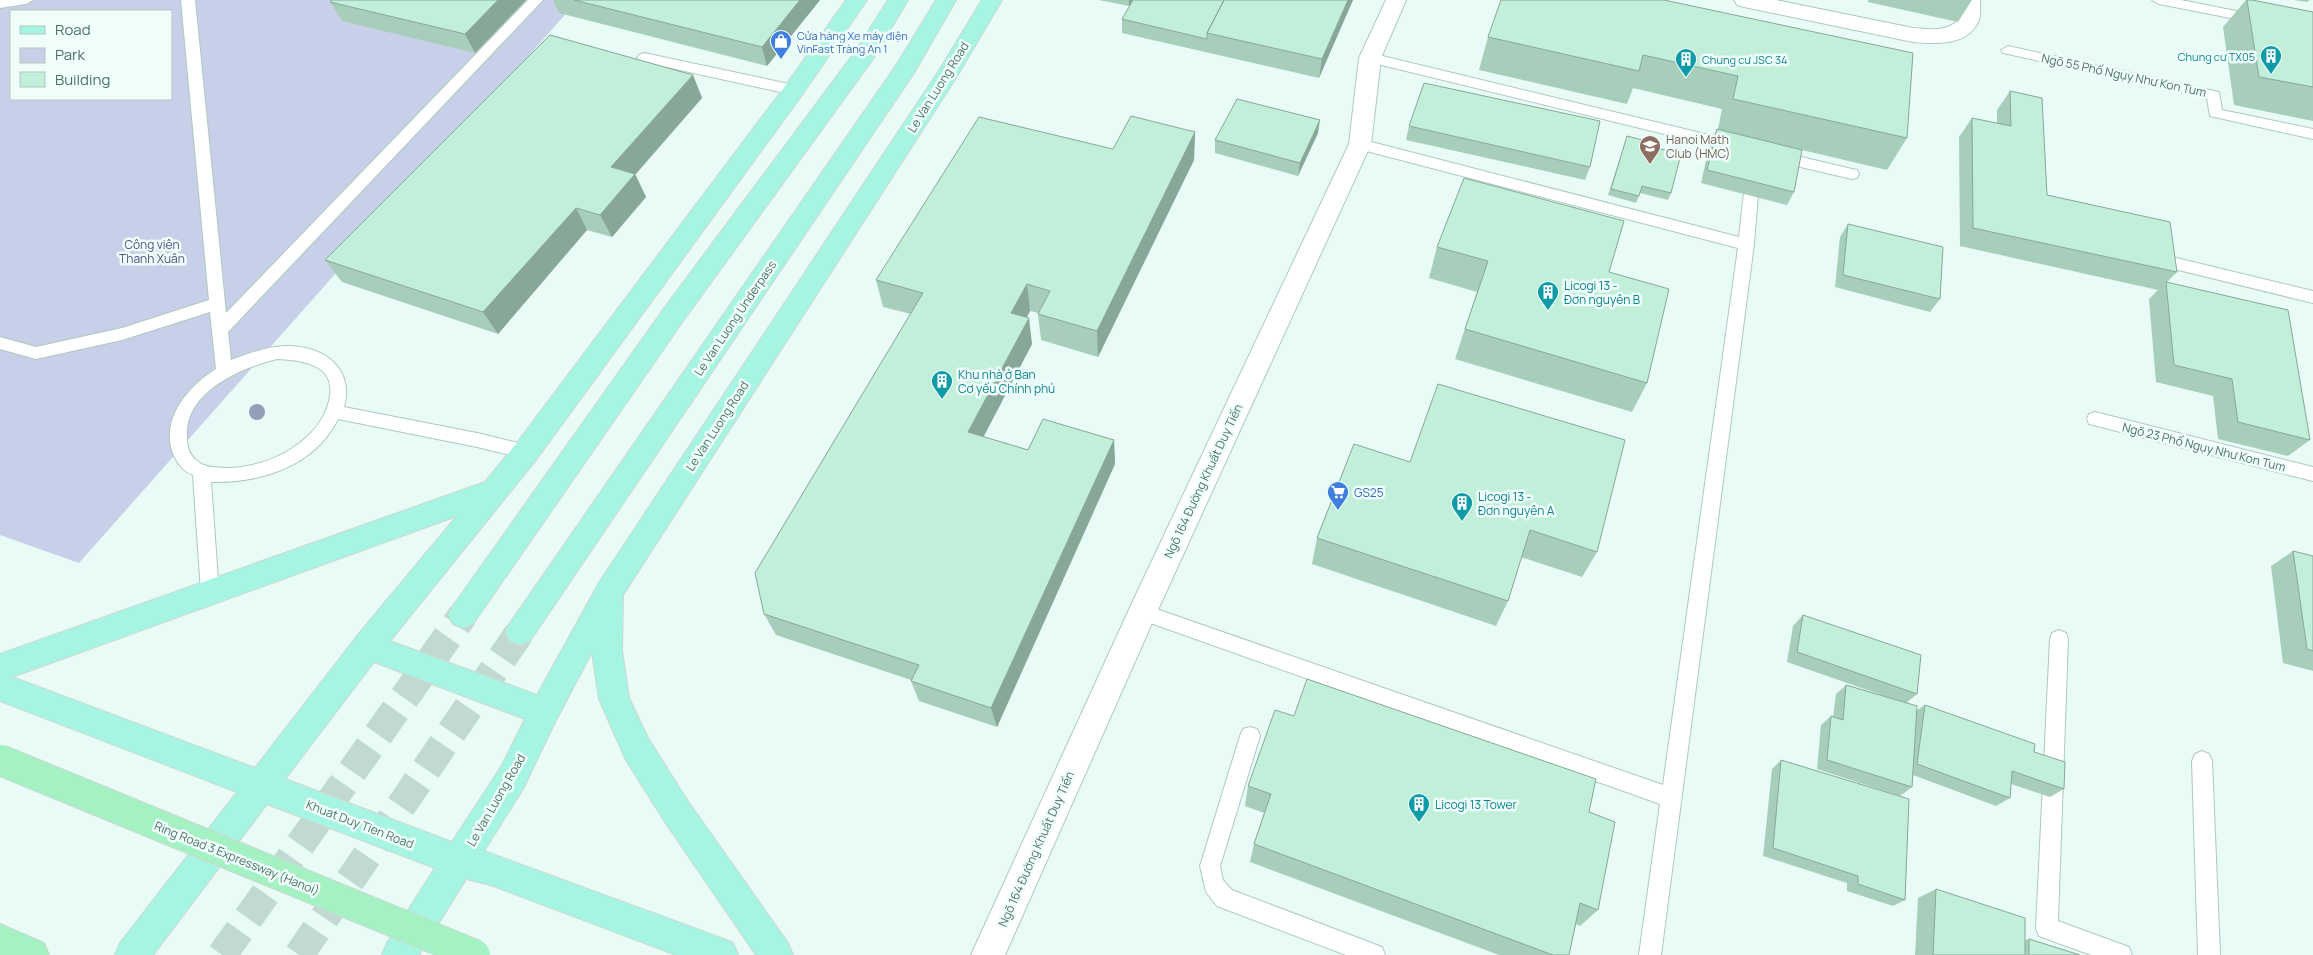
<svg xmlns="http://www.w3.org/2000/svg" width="2313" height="955" viewBox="0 0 2313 955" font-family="Manrope,sans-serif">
<rect width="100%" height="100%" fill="#e8fbf7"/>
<!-- green -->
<path fill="#c7d0e8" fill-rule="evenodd" d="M0,0H578L79,563L0,535ZM11,11H171V99H11Z"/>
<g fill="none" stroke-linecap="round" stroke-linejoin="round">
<!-- primary-tunnel -->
<path stroke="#c2d9d2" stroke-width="30" stroke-dasharray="30 15" stroke-linecap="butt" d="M222,955L463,615
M299,955L520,632"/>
<!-- service casing -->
<g stroke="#accabe" stroke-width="2">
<path id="service" d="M0,0H33L26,4L0,8Z
M181,0H195L226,313L528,0H543L228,332L231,360C245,355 260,349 275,347C315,341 356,363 344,407L477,433L526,445L532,447L535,452L532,457L526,459L477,447L338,419C314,467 260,483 211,482L219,593L217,599L210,601L203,599L201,593L193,475C184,472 178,464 174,456C159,421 187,387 216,369L210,312L122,340L36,359L0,349V337L36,347L122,328L209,300ZM277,359C301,360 335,364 330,396C323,441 267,469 225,468C217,467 207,468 200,463C190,457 187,448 187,437C184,392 241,368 277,359Z
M2152,0H2181L2256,15L2263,19L2256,23L2159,4Z
M2008,46L2219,92L2222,110L2313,129V139L2210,116L2207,98L2003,53L2001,50Z
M644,53L794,85L799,87L801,90L799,93L794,95L639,61L637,58L639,55Z
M1370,53L1734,141L1739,142L1741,146L1739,150L1734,151L1365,61L1363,58L1365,55Z
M1360,139L1739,237L1745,183L1747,179H1757L1759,183L1754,244L1661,955H1639L1660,804L1142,620L1135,618L1133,612L1135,606L1142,604L1663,785L1738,248L1355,148L1353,144L1355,140Z
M1776,151L1852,169L1857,170L1859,174L1857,178L1852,179L1771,160L1769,156L1771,152Z
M2164,255L2313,291V303L2158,265L2156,261L2158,257Z
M2095,412L2313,467V481L2089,424L2087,419L2089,414Z
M2059,630L2066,633L2068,639L2058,921L2129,947L2132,955H2091L2039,936L2036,928L2050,639L2052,633Z
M1250,727L1257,729L1260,736L1220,866L1223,880L1232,890L1382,947L1385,955H1346L1217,906L1206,892L1200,866L1240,736L1243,729Z
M2202,751L2209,754L2212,761L2220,955H2198L2192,761L2195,754Z"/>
</g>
<!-- minor casing -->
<g stroke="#accabe" stroke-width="2">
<path id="minor" d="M1386,0H1406L1381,58L1371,144L1157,612L1005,955H971L1132,603L1349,144L1359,58Z
M1734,0H1776L1913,28C1928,29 1944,32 1956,22L1960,0H1980C1980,6 1981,14 1979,20C1969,46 1936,44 1913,42L1744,7L1737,5Z"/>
</g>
<!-- primary casing -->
<g stroke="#cdd8d3" stroke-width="2">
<path id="primary" d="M846,0H867L802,95L536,460L390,641L537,695L600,581L940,69L982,0H1002L956,78L623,595L622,651L629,698L648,738L687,800L788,943L793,955H756L665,822L626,760L599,699L592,652L555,722L523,789L484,851L721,938L733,943L738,955H676L491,885L466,879L419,955H382L387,943L435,868L267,804L153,955H115L120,943L237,792L0,701V654L485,482L516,444L786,85ZM457,516L357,636L255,768L12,677ZM374,662L525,719L501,767L452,842L285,779Z
M888,0H908L873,59L683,321L473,624L463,628L453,624L448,615L453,606L665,307L857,49Z
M936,0H956L914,73L530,641L520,645L510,641L505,632L510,623L897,64Z"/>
</g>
<!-- motorway casing -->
<g stroke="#cdd8d3" stroke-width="2">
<path id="motorway" d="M0,924L44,943L49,955H0Z"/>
</g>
<!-- service -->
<use href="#service" fill="#fff" fill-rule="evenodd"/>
<!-- minor -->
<use href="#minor" fill="#fff" fill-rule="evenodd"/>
<!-- primary -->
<use href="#primary" fill="#a6f5e3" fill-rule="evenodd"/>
<!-- motorway -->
<use href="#motorway" fill="#a4f1c3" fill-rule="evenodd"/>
<!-- motorway-bridge casing -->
<g stroke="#cdd8d3" stroke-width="32" stroke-linecap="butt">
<path id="motorway-bridge" d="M0,760L475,955"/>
</g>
<!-- motorway-bridge -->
<use href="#motorway-bridge" stroke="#a4f1c3" stroke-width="30"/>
</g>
<!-- trees -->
<circle fill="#929fb8" cx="257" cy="412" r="8"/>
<!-- wall -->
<path fill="#a7cebb" d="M332,0H526L475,53L342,21L330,2Z
M553,0H820L767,66L559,13Z
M1099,0H1133L1129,6Z
M1353,0L1319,78L1122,33V19Z
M1664,0L1907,138L1887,170L1802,150L1794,192L1787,205L1701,183L1710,142L1717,129H1718L1722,109L1633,88L1627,104L1479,70L1488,37Z
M1868,0H1972L1958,22L1868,2Z
M2246,0H2252L2313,12V121L2234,105L2223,27Z
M2294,0H2310L2307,2Z
M693,75L702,98L635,174L646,197L612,237L587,230L498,334L342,282L325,260Z
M2010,91L2047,195L2177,272L2167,282L2310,440L2288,456L2218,439L2213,396L2156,382L2149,299L2158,290L1960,246L1959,137L1972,118L1997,123V110Z
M1409,126L1590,167L1585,180L1406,140Z
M1195,132L1194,160L1098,357L1041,340L1038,314V313L1030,311L1027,317L1032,344L983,437L1028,450L1114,440L1115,464L997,727L919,701L911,681V680L776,635L764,614L911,314L883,307L876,280Z
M1318,133L1298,176L1215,153V140Z
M1627,136L1653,147L1671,193L1668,200L1640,193L1636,203L1608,195Z
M1848,224L1940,299L1930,312L1835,287L1840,237Z
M1437,247L1609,272L1647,383L1632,412L1455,359L1477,292L1429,278Z
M1354,444L1597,552L1582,577L1521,557L1508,601L1496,626L1312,564L1317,538Z
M2293,551L2313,556V671L2283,663L2271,566Z
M1803,615L1917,694L1906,703L1916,711L1925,705L2034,752L2064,789L2050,797L2011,784L2010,798L1996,806L1913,775L1912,787L1900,796L1817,769L1821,725L1831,716L1833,717L1836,694L1846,685L1893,699L1787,662L1793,626Z
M1781,760L1905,900L1893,906L1847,891V883L1763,856L1772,769Z
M1248,786L1589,812L1598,910L1580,926L1576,924L1569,955H1499L1250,862L1254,844L1264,813L1245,806Z
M1936,889L2025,940L2029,939L2080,955H1915L1918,898Z"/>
<!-- shaded-wall -->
<path fill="#88a799" d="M498,0H526L475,53L465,34Z
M800,0H820L767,66L762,47Z
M1129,0H1133L1129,6Z
M1348,0H1353L1319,78L1322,59Z
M693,75L702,98L622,190L611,167Z
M1320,120L1318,133L1298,176L1300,163Z
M1195,132L1194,160L1098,357L1097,331Z
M635,174L646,197L612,237L600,215Z
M576,208L587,230L498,334L483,312Z
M1027,284L1030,311L1015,339L1011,313Z
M1029,318L1032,344L973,457L968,432Z
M1114,440L1115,464L997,727L991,708Z"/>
<!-- building -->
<path fill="#c2efda" stroke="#88a799" d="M332,0H498L465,34L330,2Z
M574,0H800L762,47Z
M1133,0H1224L1207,33V39L1122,19Z
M1224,0H1348L1322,59L1207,33Z
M1501,0H1664L1913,53L1907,138L1733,99L1738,76L1643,55L1639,71L1488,37Z
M2247,0H2252L2313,12V87L2259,77Z
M550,35L693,75L611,167L635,174L600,215L576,208L483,312L325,260Z
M1424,83L1600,121L1590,167L1409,126Z
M2010,91L2042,98L2047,195L2170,222L2177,272L1973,228L1972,118L2011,126Z
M1237,99L1320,120L1300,163L1215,140Z
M1131,116L1195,132L1097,331L1038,314L1050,291L1027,284L1011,313L1029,318L968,432L1028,450L1043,419L1114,440L991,708L911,681L919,665L764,614L755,573L923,293L876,280L979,117L1113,149Z
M1717,129L1802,150L1794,192L1707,170Z
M1627,136L1654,143L1653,147L1681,154L1671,193L1642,186L1639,196L1611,189Z
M1464,178L1624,221L1609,272L1669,289L1647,383L1465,329L1488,261L1437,247Z
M1848,224L1943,247L1940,299L1843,275Z
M2166,282L2288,310L2310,440L2238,422L2232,379L2174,365Z
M1438,384L1625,440L1597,552L1530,530L1508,601L1317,538L1354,444L1410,462Z
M2293,551L2313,556V651L2307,649Z
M1803,615L1921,655L1917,694L1797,652Z
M1307,679L1596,779L1589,812L1615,822L1598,910L1580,903L1569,955H1553L1254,844L1271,794L1248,786L1275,710L1294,716Z
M1846,685L1917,706L1912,787L1827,760L1831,716L1843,720Z
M1925,705L2035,744L2034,752L2065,762L2064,789L2012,771L2010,798L1917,764Z
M1781,760L1909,799L1905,900L1858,884V876L1773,848Z
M1936,889L2025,918V955H1933Z
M2029,939L2080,955H2029Z"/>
<!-- icons -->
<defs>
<g id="shop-pin" transform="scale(1.125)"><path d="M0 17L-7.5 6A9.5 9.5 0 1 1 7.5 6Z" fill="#3f7fe0" stroke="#effefa"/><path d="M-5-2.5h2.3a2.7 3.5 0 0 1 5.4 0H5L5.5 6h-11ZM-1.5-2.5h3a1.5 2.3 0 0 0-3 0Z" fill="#fff"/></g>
<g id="building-pin" transform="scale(1.125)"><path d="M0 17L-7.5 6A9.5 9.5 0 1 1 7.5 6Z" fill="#0f9aa8" stroke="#effefa"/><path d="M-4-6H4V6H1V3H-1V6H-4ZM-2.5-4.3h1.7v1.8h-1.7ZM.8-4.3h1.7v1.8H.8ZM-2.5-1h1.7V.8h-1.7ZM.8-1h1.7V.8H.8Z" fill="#fff"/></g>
<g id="school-pin" transform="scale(1.125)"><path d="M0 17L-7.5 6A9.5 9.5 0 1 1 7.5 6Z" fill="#8d6e63" stroke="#effefa"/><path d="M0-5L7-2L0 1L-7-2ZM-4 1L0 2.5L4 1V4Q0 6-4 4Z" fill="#fff"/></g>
<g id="supermarket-pin" transform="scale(1.125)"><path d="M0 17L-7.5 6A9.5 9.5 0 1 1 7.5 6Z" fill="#3f7fe0" stroke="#effefa"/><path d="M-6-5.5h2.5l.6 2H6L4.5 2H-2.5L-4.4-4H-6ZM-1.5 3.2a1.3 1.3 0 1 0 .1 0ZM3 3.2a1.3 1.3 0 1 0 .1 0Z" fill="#fff"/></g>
</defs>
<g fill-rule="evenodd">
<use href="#shop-pin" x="781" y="41"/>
<use href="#building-pin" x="2271" y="56"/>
<use href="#building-pin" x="1686" y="59"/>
<use href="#school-pin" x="1650" y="146"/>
<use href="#building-pin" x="1548" y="292"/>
<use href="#building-pin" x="942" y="381"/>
<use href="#supermarket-pin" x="1338" y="492"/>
<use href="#building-pin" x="1462" y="503"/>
<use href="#building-pin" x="1419" y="804"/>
</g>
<g text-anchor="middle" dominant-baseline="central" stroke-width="5" stroke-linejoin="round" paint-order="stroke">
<!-- far-shop labels -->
<g font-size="11" fill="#366cbe" stroke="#effefa" text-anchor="start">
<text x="797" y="35">Cửa hàng Xe máy điện<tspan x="797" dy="13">VinFast Tràng An 1</tspan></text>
</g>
<!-- far-culture labels -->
<g font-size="11" fill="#0d838f" stroke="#effefa" text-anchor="end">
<text x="2255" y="56">Chung cư TX05</text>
<text x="1702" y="59" text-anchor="start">Chung cư JSC 34</text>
</g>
<!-- street labels -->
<g font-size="12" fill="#4e7461" stroke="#effefa">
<text transform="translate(2124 75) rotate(12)">Ngõ 55 Phố Ngụy Như Kon Tum</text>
<text transform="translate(938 87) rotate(-58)">Le Van Luong Road</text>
<text transform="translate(735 318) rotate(-56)">Le Van Luong Underpass</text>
<text transform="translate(717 426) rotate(-57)">Le Van Luong Road</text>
<text transform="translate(2204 447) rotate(14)">Ngõ 23 Phố Ngụy Như Kon Tum</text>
<text transform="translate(1203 481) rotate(-65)">Ngõ 164 Đường Khuất Duy Tiến</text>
<text transform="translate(496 800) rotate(-60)">Le Van Luong Road</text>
<text transform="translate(360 824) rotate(21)">Khuat Duy Tien Road</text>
<text transform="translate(1036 849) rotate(-66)">Ngõ 164 Đường Khuất Duy Tiến</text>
<text transform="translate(237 858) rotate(22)">Ring Road 3 Expressway (Hanoi)</text>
</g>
<!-- education labels -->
<g font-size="12" fill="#785e54" stroke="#effefa" text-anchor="start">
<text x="1666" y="139">Hanoi Math<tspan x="1666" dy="14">Club (HMC)</tspan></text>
</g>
<!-- park labels -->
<g font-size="12" fill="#4c5484" stroke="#effefa">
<text x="152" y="244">Công viên<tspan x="152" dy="14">Thanh Xuân</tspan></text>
</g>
<!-- culture labels -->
<g font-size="12" fill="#0d838f" stroke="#effefa" text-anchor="start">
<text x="1564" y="285">Licogi 13 -<tspan x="1564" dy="14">Đơn nguyên B</tspan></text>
<text x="958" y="374">Khu nhà ở Ban<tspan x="958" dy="14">Cơ yếu Chính phủ</tspan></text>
<text x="1478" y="496">Licogi 13 -<tspan x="1478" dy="14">Đơn nguyên A</tspan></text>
<text x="1435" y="804">Licogi 13 Tower</text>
</g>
<!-- shop labels -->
<g font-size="12" fill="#366cbe" stroke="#effefa" text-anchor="start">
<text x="1354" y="492">GS25</text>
</g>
</g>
<!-- legend -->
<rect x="10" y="10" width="162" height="90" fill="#effefa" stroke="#afc7bd"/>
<rect x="20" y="26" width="25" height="8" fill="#a6f5e3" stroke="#afc7bd"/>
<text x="55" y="35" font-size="15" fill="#4e7461">Road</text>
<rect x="20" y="48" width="25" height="15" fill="#c7d0e8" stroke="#afc7bd"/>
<text x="55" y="60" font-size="15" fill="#4e7461">Park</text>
<rect x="20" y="72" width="25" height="15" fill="#c2efda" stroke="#afc7bd"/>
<text x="55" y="85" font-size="15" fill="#4e7461">Building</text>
</svg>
